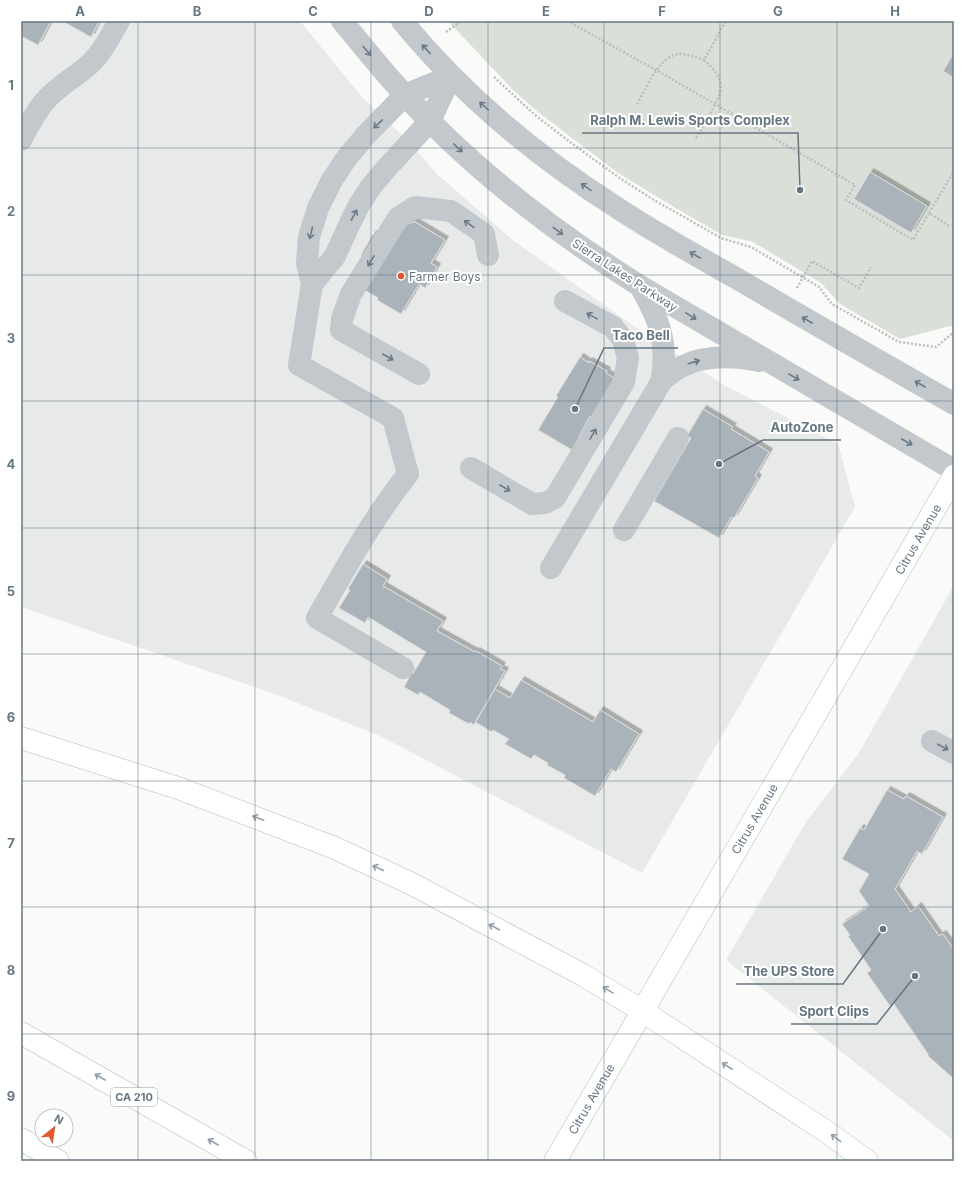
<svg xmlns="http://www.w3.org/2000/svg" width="975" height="1182" viewBox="0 0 975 1182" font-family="Inter,sans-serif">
<defs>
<filter id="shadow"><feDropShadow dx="3.5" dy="-3.5" stdDeviation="0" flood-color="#0004"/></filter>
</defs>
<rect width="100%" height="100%" fill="#fafaf8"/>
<!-- built -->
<path fill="#e8e9e9" d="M21,21H300L361,96L410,143L438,175L514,241L638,329L724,385L838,444L855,507L642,873L380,736L275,694L21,607Z
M954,585V1141L726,960L806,822L859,753Z"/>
<!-- green -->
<path fill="#dadfd7" d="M448,21H954V325L900,339L840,304L821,283L753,242L722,235L674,207L618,173L538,112L513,90Z"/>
<!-- building -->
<path fill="#aab3b9" stroke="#dcdcda" filter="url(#shadow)" d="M21,21H51L38,45L23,37L21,40Z
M62,21H99L91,37Z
M954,53V78L943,71Z
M870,172L927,206L911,233L854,199Z
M415,222L445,240L431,263L437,267L425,288L419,284L401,314L377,300L378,298L363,289L377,265L361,255L373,234L390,244L401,225Z
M580,357L589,363V361L607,371L606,373L614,378L593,418L590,416L578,438L581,440L574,451L538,430L558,397L556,396Z
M703,409L733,427L731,429L769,452L755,476L758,478L734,518L731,517L719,538L654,501L691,438L687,436Z
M363,564L387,579L383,586L443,621L437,631L475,652L476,651L502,666L500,669L505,671L474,725L470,722L469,724L449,713L450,710L420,692L418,695L404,687L412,672L413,674L426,652L368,617L365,623L339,608L350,590L348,589Z
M521,680L593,722L600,710L639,734L616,772L611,769L595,796L564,778L565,775L547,765L548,763L534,755L531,759L505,744L509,739L493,730L492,732L475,722L495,689L510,698Z
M887,790L904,799L906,796L943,817L922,854L917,851L895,889L911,912L918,906L939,936L943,934L954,950V1079L928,1056V1054L894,1004L890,1006L867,973L871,970L848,936L850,935L842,924L869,906L859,891L869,874L842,859L860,828L864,830Z"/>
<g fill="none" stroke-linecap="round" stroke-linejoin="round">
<!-- major casing -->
<g stroke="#b5babe" stroke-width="23">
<g id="major">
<path id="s1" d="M555,1161C686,932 822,705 954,476"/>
</g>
</g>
<!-- highway casing -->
<g stroke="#b4b9bd" stroke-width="23">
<path id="highway" d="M21,738L178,788L335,848L412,884L583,975L641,1010L830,1134L867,1161
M21,1033L246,1161
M21,1139L58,1161"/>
</g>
<!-- path -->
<path stroke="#bbbfc2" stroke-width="2.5" stroke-dasharray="2 2" stroke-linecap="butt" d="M567,21L656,70L855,185L846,200L913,240L929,213
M446,32L461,21
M494,77L535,115L574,145L621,179L654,200L721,238L751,247L819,287L832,304L899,342L936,347L954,332
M637,104C646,89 660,54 680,54C688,54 696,57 704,60
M696,138C702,129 707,119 712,110C725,87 724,78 704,60L726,21
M949,226L929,213L954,171
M797,288L812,261L859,288L871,267"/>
<!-- minor -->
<path stroke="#c3c8cc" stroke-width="22" d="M342,21C363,46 383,72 405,95C473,170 555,232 640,286L954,470
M402,21C463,95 538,158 619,209C657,234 697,256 736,278C809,321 881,362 954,404
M21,140C28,127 35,112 45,101C58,85 78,76 92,62C104,50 111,35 119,21
M312,284L335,256L351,221L359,205L370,188L384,171L430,121L451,76
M640,286C659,319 669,343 661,382
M419,374L341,330L342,319L351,294L398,218L415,207L451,211L484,234L488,255
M471,468L532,504L545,503L555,498L624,382L628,358L623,340L613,327L565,301
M624,530L678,438
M551,568L661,382C667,376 673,371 681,367C704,355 734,356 759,361
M403,668L317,618C345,569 372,519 408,474L393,418L299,365L312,284L307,263L309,237L318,208L332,180L346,159L365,136L405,95L451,76
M932,741L954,753"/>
<!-- major -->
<use href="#major" stroke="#fff" stroke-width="22"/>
<!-- highway -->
<use href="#highway" stroke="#fff" stroke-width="22"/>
</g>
<!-- one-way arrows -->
<defs><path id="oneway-shaft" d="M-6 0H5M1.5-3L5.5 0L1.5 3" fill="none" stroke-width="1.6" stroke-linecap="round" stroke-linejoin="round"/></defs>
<g stroke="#6a7a87">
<use href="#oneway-shaft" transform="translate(426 49) rotate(-133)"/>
<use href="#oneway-shaft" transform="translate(367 51) rotate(50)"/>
<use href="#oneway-shaft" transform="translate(484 106) rotate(-138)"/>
<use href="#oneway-shaft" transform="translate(378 124) rotate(136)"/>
<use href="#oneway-shaft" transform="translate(458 148) rotate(43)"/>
<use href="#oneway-shaft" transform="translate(586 187) rotate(-145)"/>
<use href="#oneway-shaft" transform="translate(354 215) rotate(-62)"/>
<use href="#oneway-shaft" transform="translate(469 224) rotate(-145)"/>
<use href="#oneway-shaft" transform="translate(558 231) rotate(36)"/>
<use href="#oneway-shaft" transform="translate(311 233) rotate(104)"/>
<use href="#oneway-shaft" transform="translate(695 255) rotate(-150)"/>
<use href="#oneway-shaft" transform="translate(371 261) rotate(121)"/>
<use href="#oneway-shaft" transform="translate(592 316) rotate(-151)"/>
<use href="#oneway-shaft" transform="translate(691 316) rotate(31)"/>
<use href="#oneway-shaft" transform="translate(807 320) rotate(-150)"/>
<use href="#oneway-shaft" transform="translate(388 357) rotate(30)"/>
<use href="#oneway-shaft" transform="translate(694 362) rotate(-16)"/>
<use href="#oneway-shaft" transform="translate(794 377) rotate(30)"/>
<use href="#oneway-shaft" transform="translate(920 384) rotate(-150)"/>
<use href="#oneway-shaft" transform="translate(593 434) rotate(-60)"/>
<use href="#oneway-shaft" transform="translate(907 442) rotate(30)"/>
<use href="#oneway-shaft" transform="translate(505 488) rotate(30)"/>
<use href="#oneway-shaft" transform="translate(943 747) rotate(28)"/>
</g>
<g stroke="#939fa8">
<use href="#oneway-shaft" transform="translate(258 818) rotate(-159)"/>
<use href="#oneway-shaft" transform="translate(378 868) rotate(-155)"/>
<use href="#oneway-shaft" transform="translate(494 927) rotate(-152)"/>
<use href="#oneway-shaft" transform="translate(608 990) rotate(-149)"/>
<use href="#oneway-shaft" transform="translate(727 1066) rotate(-147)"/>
<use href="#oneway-shaft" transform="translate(100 1077) rotate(-150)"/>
<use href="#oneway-shaft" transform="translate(836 1138) rotate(-144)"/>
<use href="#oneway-shaft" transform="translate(213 1142) rotate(-150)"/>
</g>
<!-- grid -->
<path fill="none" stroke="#657683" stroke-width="1" stroke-opacity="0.55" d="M138,21V1161M255,21V1161M371,21V1161M488,21V1161M604,21V1161M720,21V1161M837,21V1161M21,148H954M21,275H954M21,401H954M21,528H954M21,654H954M21,781H954M21,907H954M21,1034H954"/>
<!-- markers -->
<circle fill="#e4572e" stroke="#fff" stroke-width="1.5" cx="401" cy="276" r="4"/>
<g text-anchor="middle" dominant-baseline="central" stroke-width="4" stroke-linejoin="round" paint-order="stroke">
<!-- shield labels -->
<rect fill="#fff" stroke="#939fa8" stroke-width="1" x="111" y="1088" width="46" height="18" rx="3"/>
<g font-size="11" font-weight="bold" fill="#657683">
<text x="134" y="1097">CA 210</text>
</g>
<!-- street labels -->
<g font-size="12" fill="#657683" stroke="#fff">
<text transform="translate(625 275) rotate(33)">Sierra Lakes Parkway</text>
<text stroke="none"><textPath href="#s1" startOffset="720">Citrus Avenue</textPath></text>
<text stroke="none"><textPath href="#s1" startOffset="396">Citrus Avenue</textPath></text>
<text stroke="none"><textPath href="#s1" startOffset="72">Citrus Avenue</textPath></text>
</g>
<!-- poi labels -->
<g font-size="12" fill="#657683" stroke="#fff" text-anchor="start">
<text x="409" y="276">Farmer Boys</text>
</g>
</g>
<!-- callouts -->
<path fill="none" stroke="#657683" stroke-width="1.5" d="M800 190L798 133H582M575 409L604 348H678M719 464L763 440H841M883 929L843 984H736M915 976L877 1024H791"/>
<g fill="#657683" stroke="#fff" stroke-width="1.5">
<circle cx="800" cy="190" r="4"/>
<circle cx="575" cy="409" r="4"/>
<circle cx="719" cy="464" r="4"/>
<circle cx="883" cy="929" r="4"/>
<circle cx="915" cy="976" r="4"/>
</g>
<g font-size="13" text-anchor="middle" font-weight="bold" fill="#657683" stroke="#fff" stroke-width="4" stroke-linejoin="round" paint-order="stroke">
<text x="690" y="125">Ralph M. Lewis Sports Complex</text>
<text x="641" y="340">Taco Bell</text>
<text x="802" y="432">AutoZone</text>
<text x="789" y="976">The UPS Store</text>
<text x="834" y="1016">Sport Clips</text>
</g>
<!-- border -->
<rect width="975" height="1182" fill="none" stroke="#ffffff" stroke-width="44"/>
<!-- north arrow -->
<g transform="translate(54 1128) rotate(30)"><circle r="19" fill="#ffffff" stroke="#c1c8cd"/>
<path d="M0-3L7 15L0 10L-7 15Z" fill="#e4572e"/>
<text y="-6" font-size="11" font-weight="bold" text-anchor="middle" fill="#657683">N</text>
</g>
<rect x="22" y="22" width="931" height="1138" fill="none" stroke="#657683" stroke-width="1.5"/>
<g font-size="13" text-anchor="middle" font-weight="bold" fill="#657683">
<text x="80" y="16">A</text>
<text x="197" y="16">B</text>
<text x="313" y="16">C</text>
<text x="429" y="16">D</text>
<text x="546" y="16">E</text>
<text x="662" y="16">F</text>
<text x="778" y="16">G</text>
<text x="895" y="16">H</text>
<text x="11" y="90">1</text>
<text x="11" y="216">2</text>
<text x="11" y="343">3</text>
<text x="11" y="469">4</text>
<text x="11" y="596">5</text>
<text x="11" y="722">6</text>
<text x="11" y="848">7</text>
<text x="11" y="975">8</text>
<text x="11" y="1101">9</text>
</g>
</svg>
